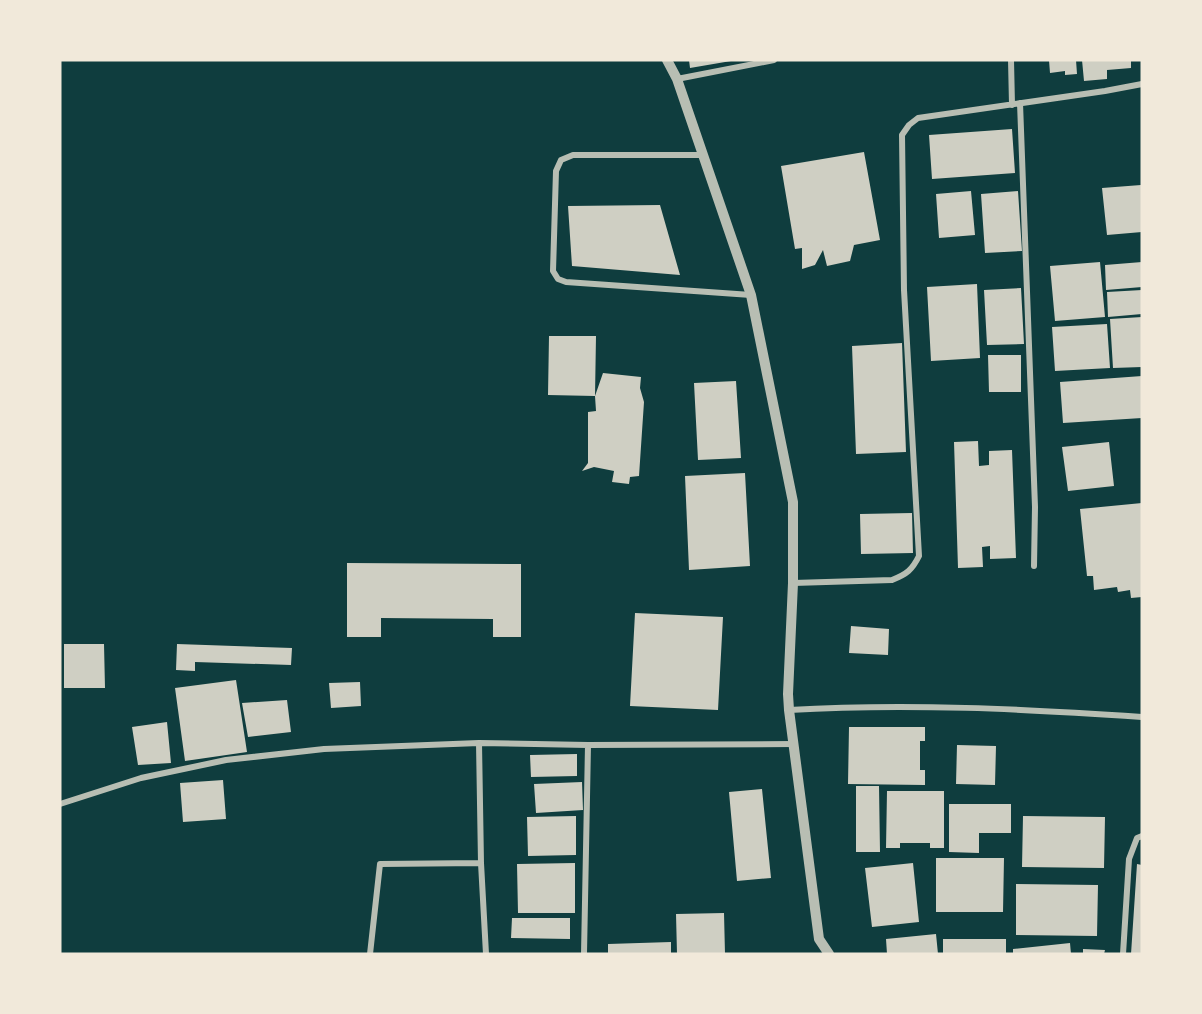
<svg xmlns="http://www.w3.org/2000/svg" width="1202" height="1014" viewBox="0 0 1202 1014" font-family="'Alegreya Sans',sans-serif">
<rect width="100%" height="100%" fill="#0f3d3e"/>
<!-- building -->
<path fill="#cfcfc3" d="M689,60H731V61L690,68Z
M1049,60H1076L1077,74L1065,75V71L1050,73Z
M1082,60H1131V68L1107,70V79L1084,81Z
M1012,129L1015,173L932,179L929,135Z
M864,152L880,240L854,245L850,261L827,266L823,250L815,265L802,269V248L795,249L781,166Z
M1141,185L1142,232L1107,235L1102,188Z
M971,191L975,235L939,238L936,194Z
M1018,191L1022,251L985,253L981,194Z
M660,205L680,275L572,266L568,206Z
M1100,262L1105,317L1055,321L1050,266Z
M1142,262V287L1106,290L1105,265Z
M977,284L980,358L931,361L927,287Z
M1021,288L1024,344L987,345L984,290Z
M1142,290V314L1108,317L1107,292Z
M1142,317V367L1113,368L1110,319Z
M1107,324L1110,368L1055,371L1052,327Z
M549,336H596L595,396L548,395Z
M902,343L906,452L856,454L852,346Z
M988,355H1021V392H989Z
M603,373L641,377L640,388L644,402L639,476L630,477L629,484L612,482L614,471L594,467L582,471L588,463V412L596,411L595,396Z
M1142,376V418L1063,423L1060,382Z
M736,381L741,458L698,460L694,383Z
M978,441L979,466L989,465V451L1012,450L1016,558L990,559V546L982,547L983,567L958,568L954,442Z
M1109,442L1114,486L1068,491L1062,447Z
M745,473L750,566L689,570L685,476Z
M1142,503V597L1131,598L1130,590L1118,592L1117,587L1094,590L1093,576H1087L1080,509Z
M912,513L913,553L861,554L860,514Z
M347,563L521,564V637H493V619L381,618V637H347Z
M635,613L723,617L718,710L630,706Z
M851,626L889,629L888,655L849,653Z
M64,644H104L105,688H64Z
M177,644L292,648L291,665L195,662V671L176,670Z
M236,680L247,752L185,761L175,688Z
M360,682L361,706L331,708L329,683Z
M287,700L291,732L248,737L242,703Z
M167,722L171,763L138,765L132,727Z
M849,727H925V741H920V770H925V785L848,784Z
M957,745L996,746L995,785L956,784Z
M577,754V776L531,777L530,755Z
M223,780L226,819L183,822L180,783Z
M582,782L583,810L536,813L534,784Z
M856,786H879L880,852H856Z
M762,789L771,878L737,881L729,792Z
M887,791H944V848H930V843H900V848H886Z
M949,804H1011V833H979V853L949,852Z
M576,816V855L528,856L527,817Z
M1023,816L1105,817L1104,868L1022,867Z
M936,858H1004L1003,912H936Z
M575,863V913H518L517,864Z
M913,863L919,922L872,927L865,868Z
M1137,864L1142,865V954H1131Z
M1016,884L1098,885L1097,936L1016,935Z
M724,913L725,954H677L676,914Z
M512,918H570V939L511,938Z
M936,934L938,954H887L886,939Z
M943,939H1006V954H943Z
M671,942V954H608V944Z
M1070,943L1071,954H1013V949Z
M1083,949L1105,950L1104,954H1083Z"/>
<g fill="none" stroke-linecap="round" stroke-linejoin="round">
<!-- minor -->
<path stroke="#b8beb3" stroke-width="6" d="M1011,60L1012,105
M677,79L774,60
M1020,103L1035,507L1034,566
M703,155H573L561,160L556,171L553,271L558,279L566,282L751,295
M793,583L892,580C907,574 912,570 919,556L904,290L902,135L909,125L918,118L1105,91L1142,84
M789,710C907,703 1024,709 1142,717
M479,743L481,863L486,954
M60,804L141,778L226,760L324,749L479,743L588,745L794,744
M370,954L380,864L481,863
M584,954L588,745
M1123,954L1129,859L1137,838L1142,836"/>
<!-- tertiary -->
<path stroke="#b8beb3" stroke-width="10" d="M667,60L677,79L751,295L793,502V583L788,694L789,710L819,939L829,954"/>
</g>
<!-- border -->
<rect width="1202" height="1014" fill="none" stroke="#f1e9da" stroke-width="123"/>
</svg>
